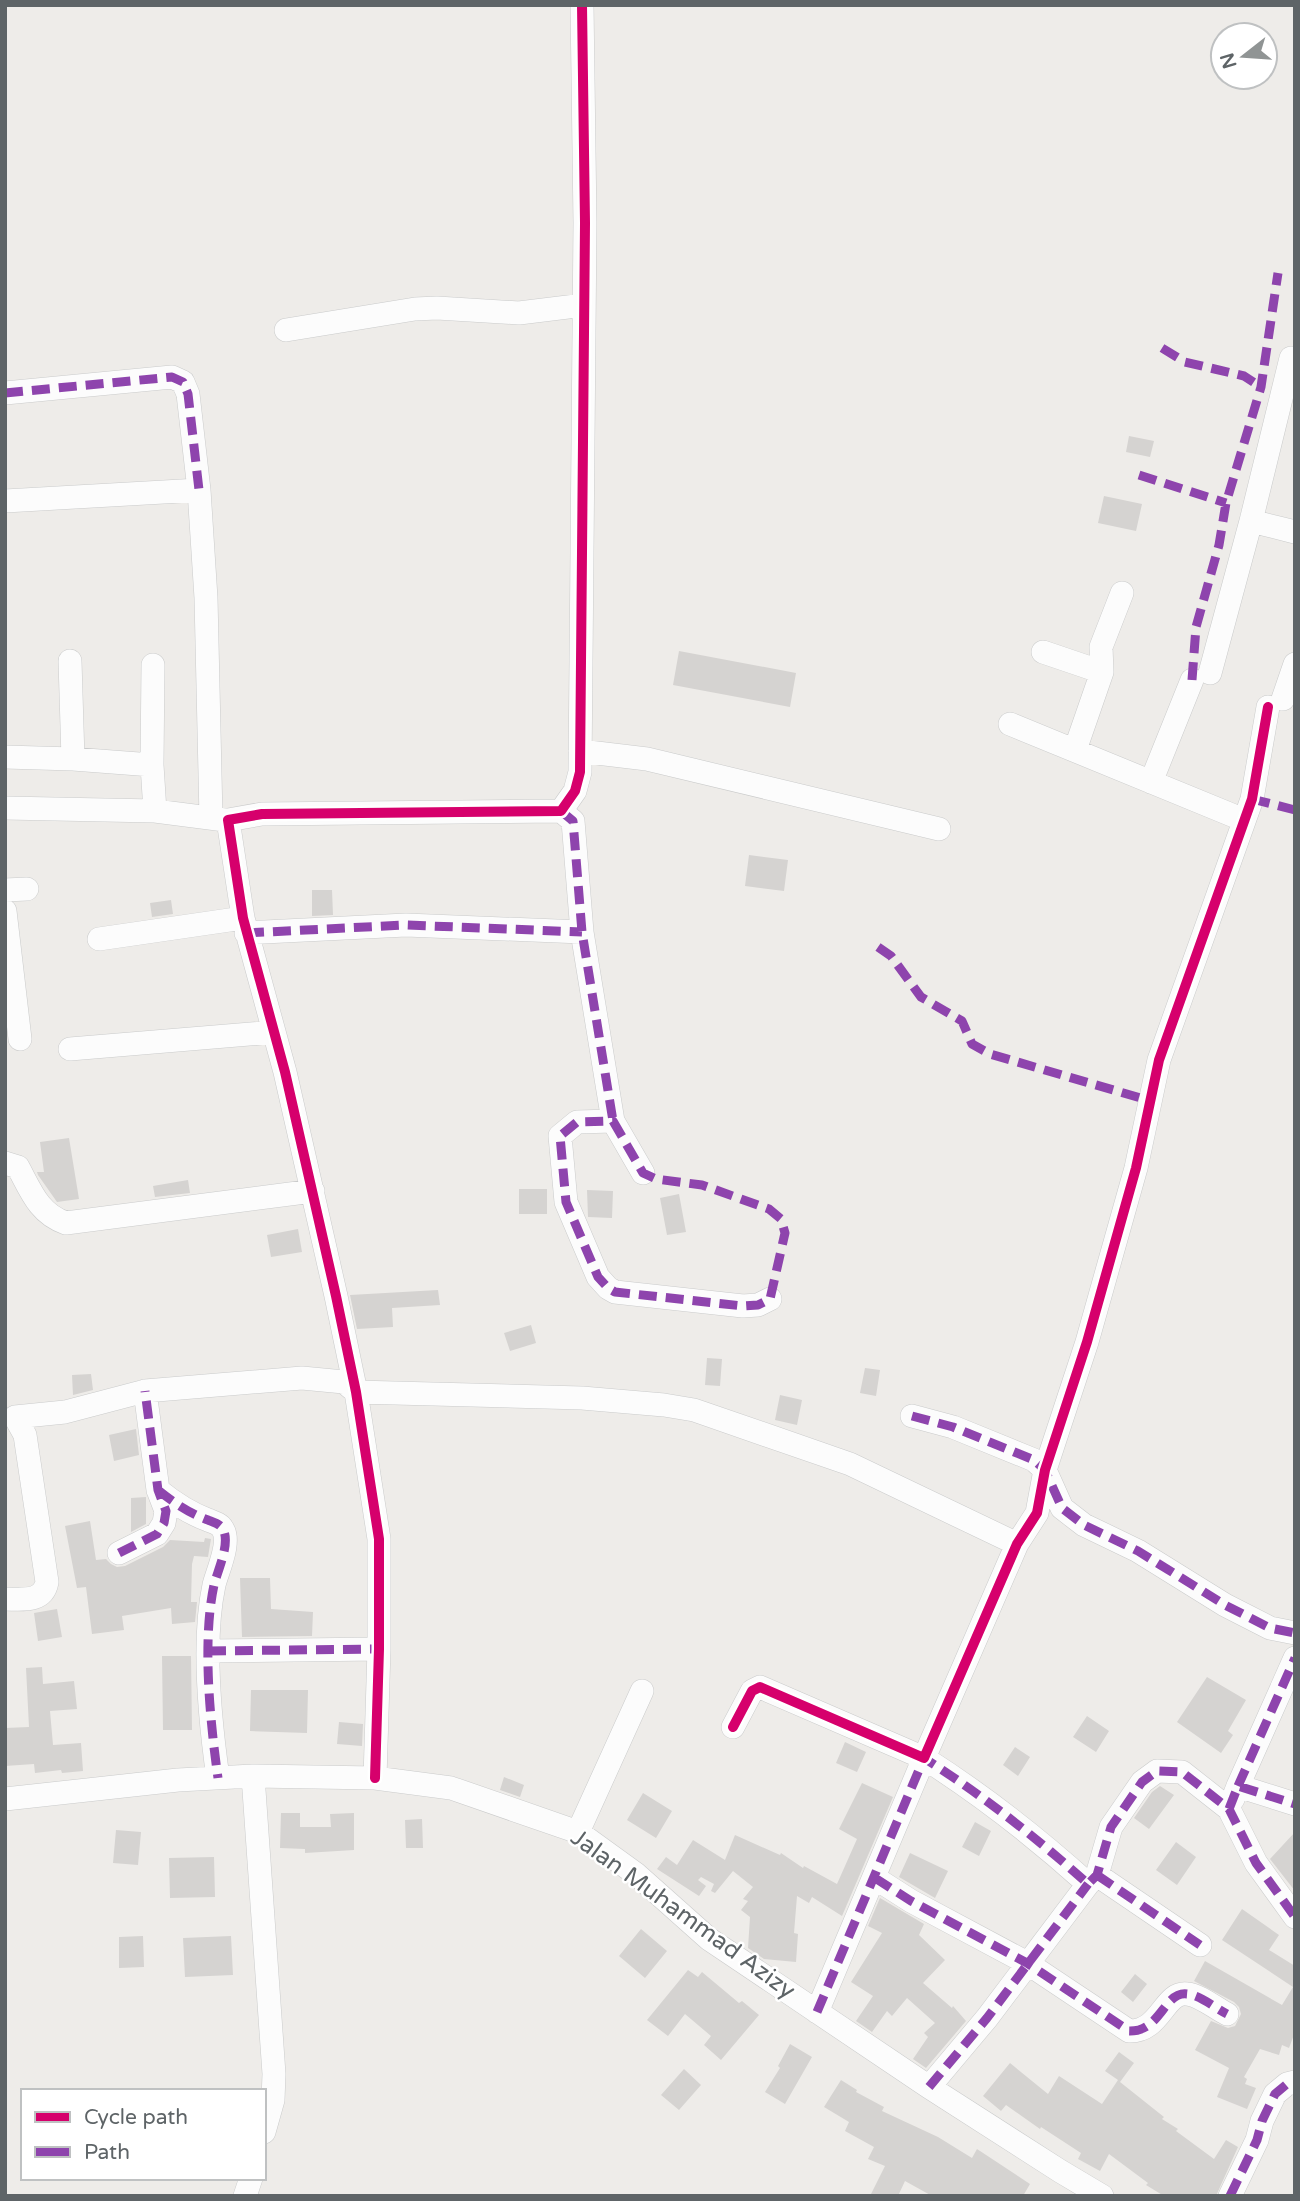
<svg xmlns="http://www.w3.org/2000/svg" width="1300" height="2201" viewBox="0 0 1300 2201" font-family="'Varela Round',sans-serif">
<rect width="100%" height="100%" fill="#eeece9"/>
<!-- building -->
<path fill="#d5d3d1" d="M1129,436L1154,441L1150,457L1126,452Z
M1104,496L1142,504L1136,531L1098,523Z
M679,651L796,673L790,707L673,685Z
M749,855L788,860L784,891L745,886Z
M312,890H332L333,915L312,916Z
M171,900L173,914L152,917L150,903Z
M69,1138L79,1199L57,1202L38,1175L37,1172H44L40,1142Z
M188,1180L190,1193L155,1197L153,1186Z
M519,1189H547V1214H519Z
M587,1190L613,1191L612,1218L588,1217Z
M679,1194L686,1232L667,1235L660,1198Z
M298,1229L302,1252L271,1257L267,1235Z
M438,1290L440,1305L392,1308L393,1327L357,1329L350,1295Z
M531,1325L536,1343L510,1351L504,1333Z
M707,1358L722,1359L720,1386L705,1385Z
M865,1368L880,1370L876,1396L860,1393Z
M91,1374L93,1390L73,1395L72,1375Z
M780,1395L802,1400L797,1425L775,1420Z
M136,1429L139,1455L114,1461L109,1435Z
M146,1497V1524L131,1532V1498Z
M90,1521L96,1560L106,1559L111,1564L117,1567L125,1566L163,1547L170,1540L204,1542L205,1538L211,1539L208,1557L194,1556L192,1564L191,1602H197L195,1622L172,1624L171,1608L122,1616L124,1630L92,1634L86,1587L77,1588L65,1526Z
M240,1578H270L271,1609L313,1612L312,1636L242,1637Z
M57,1609L62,1637L38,1641L34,1613Z
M162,1656H191L192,1730H163Z
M42,1667L43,1684L74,1681L77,1709L50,1711L53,1745L81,1743L83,1771L62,1773L61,1770L35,1773L34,1764L5,1766V1728L29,1727L26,1668Z
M1207,1677L1246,1700L1228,1731L1233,1735L1221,1753L1177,1722Z
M251,1690H308L307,1733L250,1731Z
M1087,1716L1109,1731L1096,1752L1073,1737Z
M339,1722L363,1724L362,1746L337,1744Z
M845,1742L866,1752L857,1772L836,1763Z
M1015,1747L1030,1757L1018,1776L1003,1765Z
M504,1777L524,1785L520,1797L500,1790Z
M862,1783L893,1797L842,1916L812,1897L809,1903L797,1896L794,1933L798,1934L796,1962L764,1959L748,1948L750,1917L741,1910L748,1901L743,1899L753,1887L733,1871L715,1893L711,1891L714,1884L701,1877L698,1880L706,1886L699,1896L657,1869L666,1857L677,1865L693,1840L725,1860L735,1835L780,1855L781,1853L803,1868L804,1866L837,1884L857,1839L839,1829Z
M1160,1786L1174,1795L1149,1829L1134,1818L1152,1792Z
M643,1793L672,1811L656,1838L627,1820Z
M281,1813H300V1827H331L330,1814L354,1813V1850L305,1853V1849L280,1848Z
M422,1819L423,1848H406L405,1820Z
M975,1822L991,1831L979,1856L962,1847Z
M116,1830L141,1832L138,1865L113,1863Z
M1295,1832V1891L1270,1859Z
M1176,1842L1196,1857L1177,1885L1156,1870Z
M910,1853L948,1871L935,1898L899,1877Z
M214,1857L215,1897L170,1898L169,1858Z
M880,1898L924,1924L919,1935L945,1960L923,1983L952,2008L953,2006L966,2021L926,2068L913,2059L928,2037L924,2033L935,2023L907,1998L892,2016L887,2011L872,2032L856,2021L873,1996L851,1982L882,1933L868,1926Z
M1242,1909L1279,1935L1269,1950L1295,1966V2032L1289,2048L1282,2045L1279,2055L1260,2049L1244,2077L1247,2079L1245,2084L1256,2088L1247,2109L1217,2097L1229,2068L1195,2050L1211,2021L1228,2028L1235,2026L1241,2014L1239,2007L1234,2002L1194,1981L1205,1961L1282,2005L1293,1987L1222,1940Z
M641,1929L667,1951L645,1978L619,1956Z
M143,1936L144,1967L119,1968V1937Z
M231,1936L233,1975L185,1977L183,1938Z
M688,1970L698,1977L702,1972L739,2003L742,2001L759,2015L721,2060L704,2045L711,2036L685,2014L668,2036L647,2020Z
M1135,1974L1147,1984L1133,2002L1121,1992Z
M790,2044L812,2057L785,2104L765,2092L780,2068L778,2066Z
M1119,2052L1134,2063L1120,2082L1164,2117L1162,2119L1178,2129L1176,2131L1214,2159L1226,2140L1238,2147L1216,2196H1164L1146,2185L1148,2183L1109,2154L1100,2171L1078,2159L1081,2153L1041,2127L1040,2129L1006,2105L1001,2111L983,2096L1010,2063L1048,2094L1059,2076L1102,2104L1118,2080L1105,2071Z
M684,2069L701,2085L679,2110L661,2095Z
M841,2080L857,2090L856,2092L884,2107L882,2111L938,2137L972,2158L977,2149L1030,2184L1023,2196H932L905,2181L898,2196H870L885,2166L868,2159L874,2147L845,2131L849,2122L824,2107Z"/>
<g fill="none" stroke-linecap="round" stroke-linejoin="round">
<!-- minor casing -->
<g stroke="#cacbcb" stroke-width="24">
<path id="minor" d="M286,330L415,309L437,308L519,313L584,305
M5,393L172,377L183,382L188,394L199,490L206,598L211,818
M5,501L199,490
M1251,521L1291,358L1295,359
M1043,652L1102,672
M70,661L73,759
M153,665L152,765L155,811
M1210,673L1251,521L1295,532
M1283,699L1295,664
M1010,724L1244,820
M1075,750L1102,672L1101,647L1122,593
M580,751L647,759L939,829
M5,757L73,759L152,765
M1151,782L1192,680
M5,808L155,811L225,820
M561,811L573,821L582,932L613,1121
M5,890L27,889
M5,911L20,1039
M246,933L406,925L582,932
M99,939L243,918
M70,1049L274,1032
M5,1163L18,1167C31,1191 39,1214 66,1223L313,1191
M643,1173L613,1121L577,1122L560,1136L566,1202L598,1277L608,1288L615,1292L743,1306L758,1305L770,1299
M912,1416L953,1427L1034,1460L1045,1470L1062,1508L1084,1525L1138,1551L1225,1605L1270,1628L1295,1633
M158,1490C174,1503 189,1513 208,1520C213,1522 220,1524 222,1528C232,1541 217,1572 214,1585C202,1641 210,1721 218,1778
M119,1553L157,1534L164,1523L166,1511L158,1490L145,1391
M5,1599C22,1599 43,1603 47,1582L25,1435L15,1417L65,1412L145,1391L302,1378L344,1382L356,1392L582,1398L664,1405L694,1410L850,1464L1017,1544
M208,1651L379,1649
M733,1727L752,1691L760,1687L924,1758L1017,1544L1037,1513L1045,1470L1087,1342L1136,1168L1159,1060L1252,799L1268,707
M253,1776L274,2074L273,2100L264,2132
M375,1778L379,1649V1539L356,1392L336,1296L285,1072L243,918L228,820L262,814L561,811L575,791L580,772L585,223L582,5
M1238,1786L1295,1658
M5,1799L178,1780L253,1776L375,1778L451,1788L578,1832L636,1874L709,1939L929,2087L1060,2171L1102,2196
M1233,1799L1238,1786L1295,1804
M578,1832L642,1691
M1097,1875L1200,1945
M875,1878L911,1901L1027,1963L1129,2031C1161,2032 1164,1991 1187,1994C1200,1995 1215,2008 1227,2014
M817,2012L924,1758C982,1795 1037,1838 1088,1884L1097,1875L1111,1827L1142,1782L1157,1771L1182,1772L1229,1809L1256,1863L1295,1917
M929,2087L987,2018L1088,1884
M245,2196L251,2178
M1230,2196L1257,2140L1262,2121L1275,2094L1287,2084L1295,2082"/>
</g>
<!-- minor -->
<use href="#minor" stroke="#fcfcfc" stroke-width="23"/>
<!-- quiet -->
<path stroke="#8e44ad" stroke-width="9" stroke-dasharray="18 9" stroke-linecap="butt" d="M1162,348L1185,362L1244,376L1261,387
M5,393L172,377L183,382L188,394L199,490
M1139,475L1226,503
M1192,680L1196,627L1219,545L1226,503L1261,387L1278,273
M1252,799L1295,810
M561,811L573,821L582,932L613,1121
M246,933L406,925L582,932
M878,947L891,956L921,997L962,1021L972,1044L990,1054L1151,1101
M613,1121L643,1173L656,1179L702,1185L769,1209L781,1219L785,1233L770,1299L758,1305L743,1306L615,1292L608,1288L598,1277L566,1202L560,1136L577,1122Z
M912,1416L953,1427L1034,1460L1045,1470L1062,1508L1084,1525L1138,1551L1225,1605L1270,1628L1295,1633
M158,1490C174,1503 189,1513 208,1520C213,1522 220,1524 222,1528C232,1541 217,1572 214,1585C202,1641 210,1721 218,1778
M119,1553L157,1534L164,1523L166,1511L158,1490L145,1391
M208,1651L379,1649
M1238,1786L1295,1658
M1229,1809L1238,1786L1295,1804
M1097,1875L1200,1945
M875,1878L911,1901L1027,1963L1129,2031C1161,2032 1164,1991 1187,1994C1200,1995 1215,2008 1227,2014
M817,2012L924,1758C982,1795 1037,1838 1088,1884L1097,1875L1111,1827L1142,1782L1157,1771L1182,1772L1229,1809L1256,1863L1295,1917
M929,2087L987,2018L1088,1884
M1230,2196L1257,2140L1262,2121L1275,2094L1287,2084L1295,2082"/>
<!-- cycleway casing -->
<g stroke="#fff" stroke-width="15">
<path id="cycleway" d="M733,1727L752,1691L760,1687L924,1758L1017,1544L1037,1513L1045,1470L1087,1342L1136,1168L1159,1060L1252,799L1268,707
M375,1778L379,1649V1539L356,1392L336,1296L285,1072L243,918L228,820L262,814L561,811L575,791L580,772L585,223L582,5"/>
</g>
<!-- cycleway -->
<use href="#cycleway" stroke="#d6006c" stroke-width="10"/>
</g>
<g text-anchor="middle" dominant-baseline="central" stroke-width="5" stroke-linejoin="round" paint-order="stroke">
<!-- street labels -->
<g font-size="24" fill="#5e6467" stroke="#fff">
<text transform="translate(683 1914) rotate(36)">Jalan Muhammad Azizy</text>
</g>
</g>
<!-- border -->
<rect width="1300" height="2201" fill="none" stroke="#5e6467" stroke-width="14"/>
<!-- legend -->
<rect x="21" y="2089" width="245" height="91" fill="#ffffff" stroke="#bfc1c2" stroke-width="2"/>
<rect x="35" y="2112" width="35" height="10" fill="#d6006c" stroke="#bfc1c2" stroke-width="2"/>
<text x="84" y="2124" font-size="21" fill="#5e6467">Cycle path</text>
<rect x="35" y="2147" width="35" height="10" fill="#8e44ad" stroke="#bfc1c2" stroke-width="2"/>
<text x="84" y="2159" font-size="21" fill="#5e6467">Path</text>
<!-- north arrow -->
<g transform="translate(1244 56) rotate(253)"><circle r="33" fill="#ffffff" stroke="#bfc1c2" stroke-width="2"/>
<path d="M0-5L12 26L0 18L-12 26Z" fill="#909494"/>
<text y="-10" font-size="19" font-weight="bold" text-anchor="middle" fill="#5e6467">N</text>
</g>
</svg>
